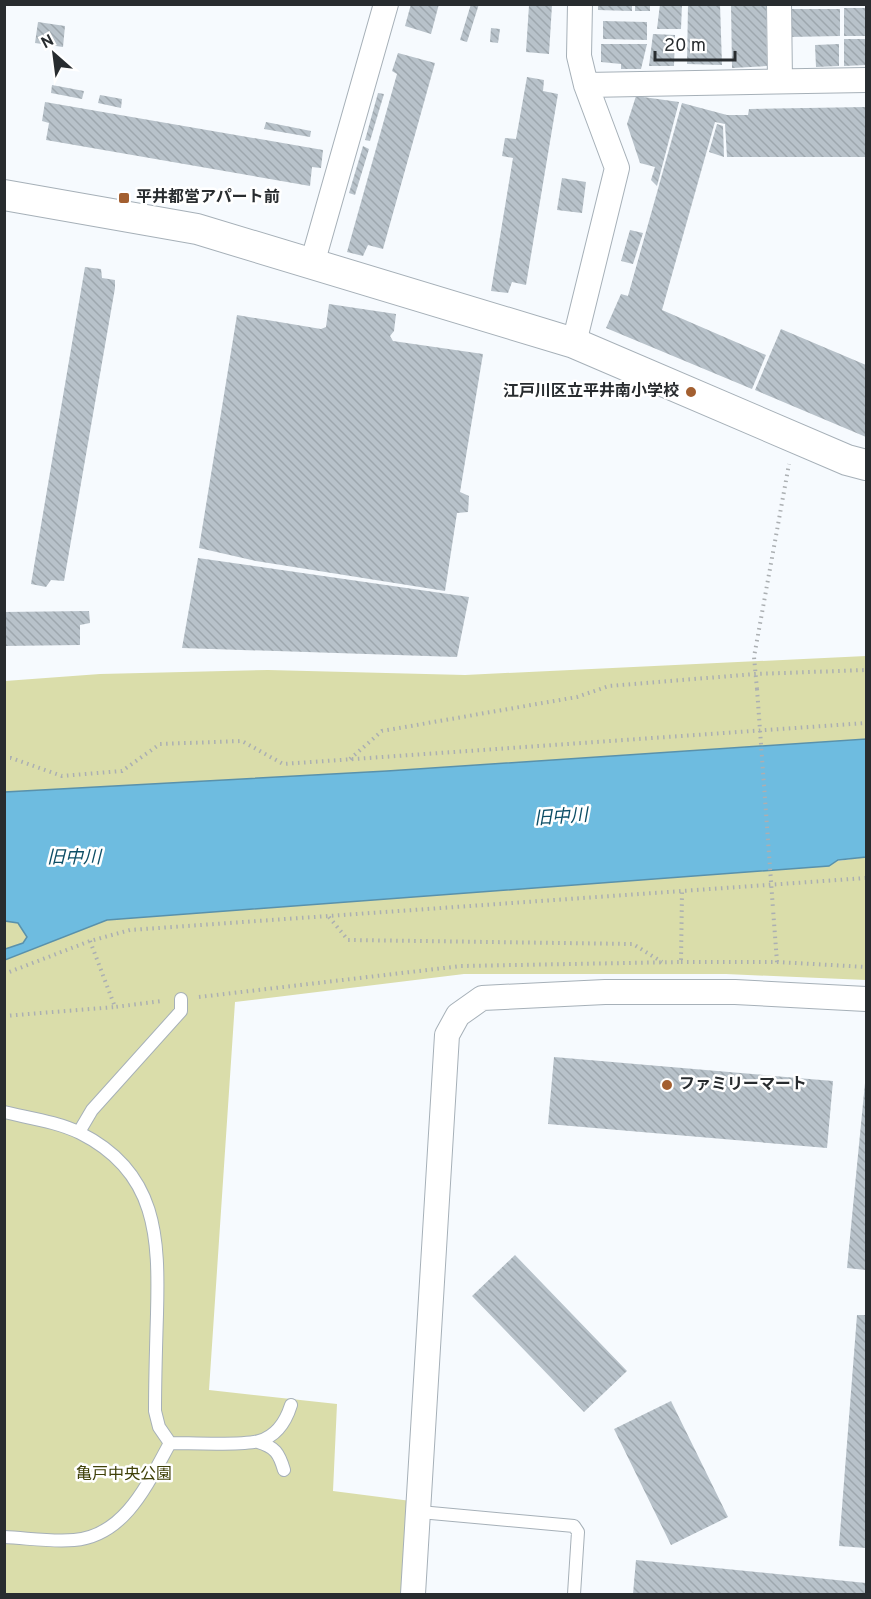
<svg xmlns="http://www.w3.org/2000/svg" width="871" height="1599" viewBox="0 0 871 1599" font-family="Overpass,'Noto Sans JP',sans-serif">
<defs>
<pattern id="building-back-hatch" width="6" height="6" patternUnits="userSpaceOnUse" patternTransform="scale(1.5)"><rect width="6" height="6" fill="#b8c2ca"/><path d="M-1 5l2 2M0 0l6 6M5-1l2 2" fill="none" stroke="#9ea7ae"/></pattern>
</defs>
<rect width="100%" height="100%" fill="#f6fafe"/>
<!-- green -->
<path fill="#daddaa" d="M866,656V739L387,771L5,792V681L100,674L268,670L465,675Z
M866,857V980L726,974H464L235,1002L209,1390L337,1404L333,1491L411,1501L403,1594H5V960L107,920L787,868Z
M4,921L18,923L27,937L23,943L5,949Z"/>
<!-- water -->
<path fill="#6ebce0" stroke="#5991ab" stroke-width="1.5" d="M866,739V857L838,860L829,866L107,920L5,960V949L23,943L27,937L18,923L5,921V792L387,771Z"/>
<!-- building -->
<path fill="url(#building-back-hatch)" d="M411,4H439L431,34L405,26Z
M471,4H479L467,42L460,40Z
M598,4H632V11L598,10Z
M635,4H650V11H635Z
M660,4H682L681,29H657Z
M688,4H720L722,65L687,64Z
M731,4H766L767,66L732,68Z
M529,5H552L549,54L526,52Z
M844,8H866V36H844Z
M787,9H840V36L789,37Z
M603,21L647,22V40L603,39Z
M38,22L65,26L63,47L35,43Z
M491,28L500,29L498,43L490,42Z
M653,34L675,35L674,66H649Z
M844,39H866V65L844,66Z
M601,44H647L641,69H621V64L601,62Z
M839,44V66L816,67L815,45Z
M398,53L435,63L383,249L368,245L363,256L347,252L397,74L392,71Z
M527,77L544,80L543,91L558,94L526,285L512,282L508,293L491,291L513,158L502,156L505,138L516,139Z
M52,85L84,91L82,99L51,93Z
M378,93L384,94L370,141L365,140Z
M100,95L122,99L121,108L98,103Z
M636,96L679,102L657,186L651,180L655,167L640,163L627,124Z
M45,102L323,150L321,168L312,167L310,186L46,140L49,123L42,121Z
M682,103L727,115H748L749,109L866,107V157H727L725,124L715,122L662,310L766,355L752,389L606,328L621,294L628,296Z
M266,122L311,131L310,137L264,129Z
M717,124L723,126L724,157L709,152Z
M363,146L369,149L355,195L349,193Z
M562,178L586,182L582,213L557,210Z
M630,230L643,233L633,264L621,261Z
M85,267L101,269L102,278L115,280V288L64,581L51,580L46,587L31,584Z
M329,304L396,314L394,331L390,336L393,341L483,354L460,492L469,496L468,512L457,513L445,591L256,561L199,548L237,315L321,329L326,327Z
M781,329L866,365V437L755,390Z
M198,558L469,597L457,657L182,648Z
M89,611L90,623L80,625V645L4,646V612Z
M554,1057L833,1081L827,1148L548,1124Z
M865,1083H866V1270L847,1268Z
M515,1255L627,1371L584,1412L472,1296Z
M857,1315H866V1548L839,1546Z
M671,1401L728,1517L671,1545L614,1429Z
M636,1560L866,1583V1594H633Z"/>
<g fill="none" stroke-linecap="round" stroke-linejoin="round">
<!-- service casing -->
<g stroke="#a6b0b8" stroke-width="14">
<path id="service" d="M4,1112C29,1118 58,1122 80,1133C158,1172 159,1238 157,1314C156,1347 155,1379 155,1411L159,1427L170,1443C148,1483 125,1536 74,1540C51,1542 27,1538 4,1537
M79,1132L92,1110L181,1011V999
M258,1442C275,1447 279,1453 284,1470
M170,1443C190,1443 242,1446 259,1441C277,1436 286,1421 291,1405
M420,1512L574,1526L578,1532L574,1594"/>
</g>
<!-- minor casing -->
<g stroke="#a6b0b8" stroke-width="26">
<path id="minor" d="M779,4L780,81
M586,85L866,80
M312,264L386,4
M574,343L617,168L586,85L579,56L580,4
M413,1594L447,1035L458,1015L482,998L605,992H735L866,999"/>
</g>
<!-- tertiary casing -->
<g stroke="#a6b0b8" stroke-width="32">
<path id="tertiary" d="M4,195L197,229L574,343L847,460L866,465"/>
</g>
<!-- path -->
<path stroke="#abafb2" stroke-width="4" stroke-dasharray="1.5 4.5" stroke-linecap="butt" d="M757,689L754,657L789,464
M4,758H11L62,776L122,771L160,744L242,741L283,764L866,723
M350,759L382,731L577,697L609,686L755,674L866,670
M329,917L348,940L633,944L662,962
M90,941L115,1007L162,1001
M681,962H777L773,909
M777,962L866,967
M4,974L90,941L130,930L866,878
M199,997L461,966L681,962L682,891
M4,1016L115,1007"/>
<!-- service -->
<use href="#service" stroke="#fff" stroke-width="12"/>
<!-- minor -->
<use href="#minor" stroke="#fff" stroke-width="24"/>
<!-- tertiary -->
<use href="#tertiary" stroke="#fff" stroke-width="30"/>
<!-- path-bridge -->
<path stroke="#abafb2" stroke-width="4" stroke-dasharray="1.5 4.5" stroke-linecap="butt" d="M757,689L773,909"/>
</g>
<!-- markers -->
<g fill="#a35f30" stroke="#fff" stroke-width="2">
<rect x="118" y="192" width="12" height="12" rx="3"/>
<circle cx="691" cy="392" r="6"/>
<circle cx="667" cy="1085" r="6"/>
</g>
<g text-anchor="middle" dominant-baseline="central" stroke-width="5" stroke-linejoin="round" paint-order="stroke">
<!-- poi labels -->
<g font-size="16" font-weight="bold" fill="#282c2f" stroke="#fff" text-anchor="start">
<text x="136" y="198">平井都営アパート前</text>
<text x="679" y="392" text-anchor="end">江戸川区立平井南小学校</text>
<text x="679" y="1085">ファミリーマート</text>
</g>
<!-- park labels -->
<g font-size="16" fill="#404109" stroke="#fff">
<text x="124" y="1475">亀戸中央公園</text>
</g>
<!-- water labels -->
<g font-size="18" font-style="italic" fill="#0d4e66" stroke="#fff">
<text transform="translate(561 818) rotate(-4)">旧中川</text>
<text x="74" y="858">旧中川</text>
</g>
</g>
<!-- border -->
<rect width="871" height="1599" fill="none" stroke="#282c2f" stroke-width="12"/>
<!-- north arrow -->
<g transform="translate(54 54) rotate(332)" stroke="#ffffff" stroke-width="4.5" paint-order="stroke">
<path d="M0-4.5L10 22L0 15L-10 22Z" fill="#282c2f"/>
<text y="-9" font-size="16" font-weight="bold" text-anchor="middle" fill="#282c2f">N</text>
</g>
<!-- scale -->
<path d="M655 51v9h80v-9" fill="none" stroke="#282c2f" stroke-width="3"/>
<text x="664" y="51" font-size="18" fill="#282c2f" stroke="#ffffff" stroke-width="4.5" paint-order="stroke">20 m</text>
</svg>
